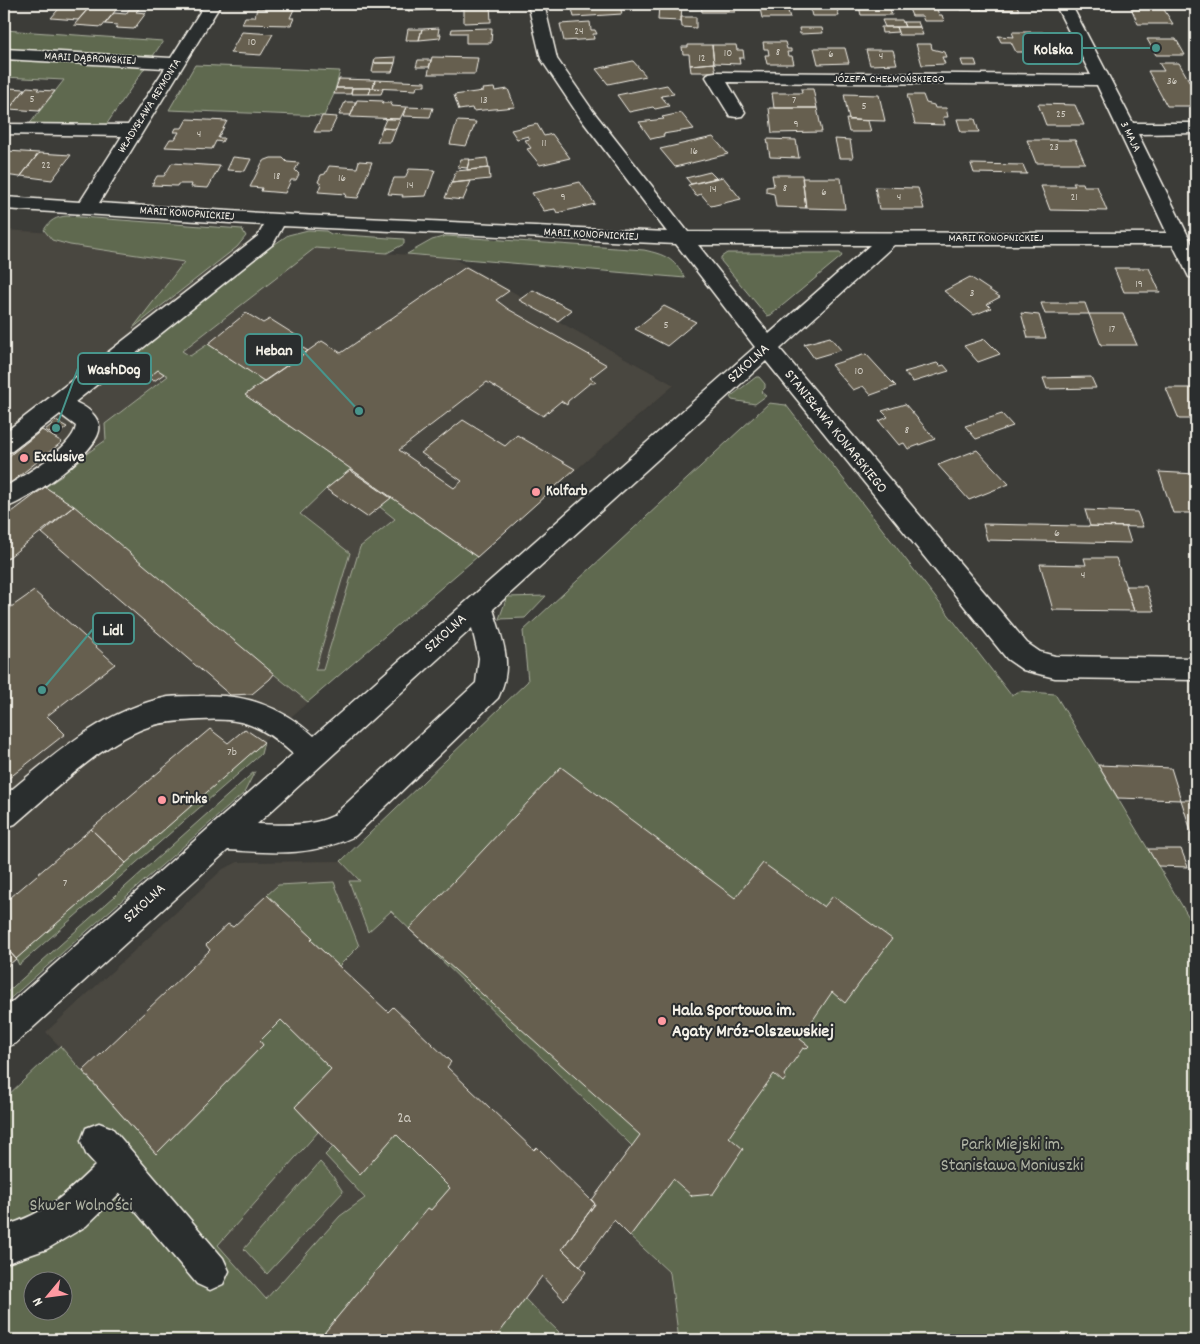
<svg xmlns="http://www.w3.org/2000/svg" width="1200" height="1344" viewBox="0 0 1200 1344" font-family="Dekko,sans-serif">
<rect width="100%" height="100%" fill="#3c3c38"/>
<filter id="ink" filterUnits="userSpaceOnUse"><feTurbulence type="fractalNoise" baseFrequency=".02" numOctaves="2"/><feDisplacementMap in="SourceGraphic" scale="10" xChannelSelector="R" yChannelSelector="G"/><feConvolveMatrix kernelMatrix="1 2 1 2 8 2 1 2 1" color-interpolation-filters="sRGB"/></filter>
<g filter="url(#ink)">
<!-- built -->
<path fill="#49463f" d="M4,230L315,248L453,258L522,297L520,300L674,385L262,742L4,969Z
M341,861L670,1183L630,1236L670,1273L679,1340H236L225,1255L83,1071L46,1032L223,869L238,862Z"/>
<!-- green -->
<path fill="#5e6950" stroke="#a9ad9c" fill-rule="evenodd" d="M4,30L163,41L153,56L4,50Z
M4,58L56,59L76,63L86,61L146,66L104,128L28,126L64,80L4,77Z
M195,65L340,71L334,94L324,116L169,110Z
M67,216L242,229L246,236L237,247L133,328L184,262L70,245L52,240L44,230C50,220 56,217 67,216Z
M308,230L326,231L331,234L404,239V244L387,253L315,248L182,351L190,356L208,344L264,381L245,395L477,557L308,702L197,611L74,506L45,487L62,476V471L106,440L105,424L168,376L158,370L148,378L138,372L139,350L272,246L288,235ZM351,469L390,498L380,507L395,519L360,547L323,670H315L350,553L300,514L326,489Z
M446,236L644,250C666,255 673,258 685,278L407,254L432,240Z
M727,253H840L842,256L771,315L767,316L721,261V257Z
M756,377H759L765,384V388L761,392L766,396L755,404L732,400L730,397Z
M769,403L786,405L1011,695L1020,691L1055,694L1196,929V1340H679L670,1273L630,1236L670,1183L391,911L368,932L349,881H360L341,861L528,681L523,631Z
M546,596L525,618L499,619L507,597Z
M264,742L261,754L19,965L16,959Z
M255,771L244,793L4,1004V995Z
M334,882L359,946L339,966L311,940L313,938L267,895L278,885Z
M281,1020L331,1069L295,1107L318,1132L218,1245L266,1299L340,1216L365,1198L325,1155L333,1147L360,1175L396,1134L450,1188L431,1210L428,1208L320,1338L321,1340H4V1099L60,1046L156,1154L263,1045L260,1041ZM32,1282H62V1312H32Z
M320,1162L332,1175L343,1192L267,1274L244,1249Z
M525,1299L559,1332L554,1340H494Z"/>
<!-- building -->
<path fill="#665e4f" stroke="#f4f1e8" d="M63,4H92L78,20L51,18Z
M104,4L120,5L102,27L74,25L89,8L100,9Z
M408,4H431V10L408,11Z
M476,4H490L491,22L464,23V9H460V5Z
M571,4H615L616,7L620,6L622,14L574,17Z
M659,4H682L681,21L658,20Z
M698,4H734L735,12H702L701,5Z
M759,4H786L790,18H762Z
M812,4H840L841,9H837L839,16H812L810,8H813Z
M852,4H888L892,15H861L859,7H853Z
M907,4H935L939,15H942L944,21H924L922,16H912Z
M958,4H979L981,10H961Z
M979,4H1016L1019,10H981Z
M1140,4H1159L1162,8H1143Z
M130,8L139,9L136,12L146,13L134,29L116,28L118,25L105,24L114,13L126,14Z
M257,8L294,9L290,18H294L291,25L242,24L245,17H255Z
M1131,8H1163L1173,24H1138Z
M681,17H696V28L682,27Z
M882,20H902L905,27H885Z
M590,22L591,30H595L597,34H593L594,39L564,41L560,24Z
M903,22H918L920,27H905Z
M881,27H896L898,32L882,33Z
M896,27H920L923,35H899Z
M439,28L438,34H441L440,38L419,40L422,29Z
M492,28L491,43H466V33H451L452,29Z
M799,28H822L823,33L800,34Z
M408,29H422L419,40H406Z
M242,32L273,34L261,55L230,53Z
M1012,32H1043L1050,48H1031L1033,52H1016L1011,42H1001L998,36L1014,37Z
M1147,39H1176L1185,55H1156Z
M763,42H785L787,49H791V52H787L788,56H792L794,64H767L765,55H769L768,49H764Z
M916,44H931L932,49L944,52L946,57H942L945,64L922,65Z
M688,45H712L714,63L690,65L689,54H683L682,47H688Z
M712,45H736L737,50H743L744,58H739L740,64L714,63Z
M814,48H845L849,63L818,64Z
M866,50H893L897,64L870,65Z
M396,57L395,63H374L375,58Z
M432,57L478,58L475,74H428Z
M418,60H431L429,67H416Z
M961,60H975L977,66H963Z
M633,61L646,76L608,84L596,69Z
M374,63H395L392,72H372Z
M714,63L716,72H691L690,65Z
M1159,63H1179L1196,93V106H1167L1148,71H1164Z
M339,79L375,80L373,88H336Z
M375,80L425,82V86H417L416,90L373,88Z
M4,85H11L9,88L25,89L9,109H4Z
M667,85L674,94L661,96L669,106L655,109L653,107L629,112L617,95Z
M27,87L39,88L37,90L55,91L39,111L9,109Z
M336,88H352L351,94H334Z
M352,88H371L369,94H351Z
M371,88H373L383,89L381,94H369Z
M494,88L495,91L508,89L515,107L473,111L472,108L459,110L454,95L483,91L482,89Z
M801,89H813L817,108H774L772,93H802Z
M844,94L879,95L885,121L849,120Z
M907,95H923L926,103L934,105L935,108H946L948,117H943L945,125L915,124Z
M357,100L383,101L382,103H392L391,106L406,107L400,119L350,117Z
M345,102H356L351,115H339Z
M1038,104L1075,105L1084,125H1046Z
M406,107L433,108L430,117L403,116Z
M769,108H817L822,132L772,133Z
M681,113L694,129L663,134L664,136L651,139L639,122L664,119L662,117Z
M322,116L337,117L330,132H314Z
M187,119L227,121L218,138H224L222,142L216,141L212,149L165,147L170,139H175L179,132H174L176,128H182Z
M386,119H400L396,129L382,128Z
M846,119L868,121L871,132H849Z
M957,119H975L979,132H961Z
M457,121L476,122L466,146L450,144Z
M537,124L544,136L552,134L570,158L540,165L527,149L531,148L525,140L530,139L528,136L517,139L511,130Z
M382,128L396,129L391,142H377Z
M713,137L728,154L675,167L660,149Z
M767,139L796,140L799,158L770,157Z
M835,139L850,140L853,158H839Z
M1027,140H1075L1085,163H1036Z
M7,151L39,153L20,177L4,175V155Z
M39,153L71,155L52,180L21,176Z
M233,157L251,159L245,171L227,170Z
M271,158H283L287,162L299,163L295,170L299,174L296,180H291L285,193L261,191L262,188L250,187L263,161Z
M487,158L489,168L467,170L469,160Z
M461,159H470L467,168L458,167Z
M359,161L372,162L358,198L345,197L346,194L318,192L321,184L318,182L321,175L325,174L329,166L357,168Z
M172,163L220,166L208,188L191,187L192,184H178L177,186L152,185L157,176H164Z
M971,164L1023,165L1027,174L974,173Z
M489,168L490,179L451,183L456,171Z
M409,169L435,170L426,196L402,197L403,195L388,194L394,178H405Z
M710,172L716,178L691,184L686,178Z
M772,175H802L806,208L776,207L774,194L766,192V187L774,186Z
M723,177L741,199L711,206L701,194L696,196L688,185Z
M802,178H841L845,209L806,208Z
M471,181L463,200L445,198L451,183Z
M580,182L595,204L557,213L555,209L544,211L532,193Z
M1073,183H1083L1084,186H1097L1107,211L1050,210L1041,186H1075Z
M875,187L918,188L924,209H879Z
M466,267L509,291L496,300L508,309L607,365L590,378L596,382L594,383H590L568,401L567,405L561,401L543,416L487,382L399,450L454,488L462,481L421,453L463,420L505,446L517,435L575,469L477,557L245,395L322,341L341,353Z
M1114,268H1149L1160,292H1124Z
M970,277L1000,297L987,304L991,308L974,315L944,291Z
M533,290L572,310L558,321L519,300Z
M1041,303H1085L1089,314H1045Z
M664,306L696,322L667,346L635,329Z
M246,313L263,323L270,319L297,336L290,340L308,351L264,381L208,344Z
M1021,313L1039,315L1046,338H1028Z
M1089,314H1123L1137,345H1101Z
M830,337L841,350L814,358L804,344Z
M985,339L1000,354L978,362L964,346Z
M866,354L888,378L896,386L871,395L863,386L853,390L831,365Z
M937,363L940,366L944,365L949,371L913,382L904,372Z
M158,370L164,374L154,381L148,378Z
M1091,377L1096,388L1047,389L1043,378Z
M1166,388H1196V419H1179Z
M905,404L935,439L908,449L904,443L899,445L879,421L888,417L882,411Z
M1002,414L1013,426L976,439L965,426Z
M56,421L67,427L56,436L45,430Z
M42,430L62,442L4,488V460Z
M977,450L1009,484L969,500L938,465Z
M350,470L391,498L367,517L326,489Z
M1159,472L1196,474V513H1173Z
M45,487L74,506L4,561V518Z
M74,506L274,674L270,679L252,694L230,695L42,533Z
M1085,510L1137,512L1143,527L1090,526Z
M983,524L1126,527L1131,543L987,540Z
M1084,558H1116L1134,611L1053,610L1040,564L1086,565Z
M1126,586H1146L1154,611H1134Z
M34,591L115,664L47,716L65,734L4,782V612Z
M210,729L228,743L245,729L264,742L126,863L91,829Z
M1098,765L1171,768L1181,800L1118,798Z
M561,767L735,898L763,863L824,907L833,896L892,939L845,1003L832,992L800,1039L809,1046L806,1049L803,1048L784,1075L786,1078L783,1082L774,1074L742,1118L729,1137L743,1149L713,1194L692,1196L673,1179L630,1236L614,1220L580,1267L562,1249L595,1204L592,1200L640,1135L409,929Z
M1181,800H1196V837H1193Z
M91,829L126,863L16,959L4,945V903Z
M1148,849H1181L1188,867L1158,866Z
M267,895L313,938L311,940L388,1012L393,1007L451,1062L447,1067L534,1150L537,1147L595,1204L562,1249L586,1272L564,1300L542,1276L494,1340H321L320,1338L428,1208L431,1210L450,1188L396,1134L360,1175L295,1107L331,1069L281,1020L260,1041L263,1045L156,1154L83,1071L210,950L206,945L217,934L228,924L233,927Z
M4,945L16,959L4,969Z"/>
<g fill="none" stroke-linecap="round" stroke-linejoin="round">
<!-- minor casing -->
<g stroke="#f4f1e8" stroke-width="3">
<path id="minor" d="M205,4H221L99,203L277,214L667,232L581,119L541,59L528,4H544L557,59L593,111L688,232L1167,233L1097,85L727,82L745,112L742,116L736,117L730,116L706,77L709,73L715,72L1091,75L1055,4H1071L1133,123H1196V133L1138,134L1196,252V278L1189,277L1173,245H894L780,349L1027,643L1040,652L1055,656L1196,658V680L1055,678L1023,670L1007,659L766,361L493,609C503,642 514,665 498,698L355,836C311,857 274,853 228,850L16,1043L4,1048V1009L293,754C261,725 243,717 200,720C183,721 167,721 151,726C103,741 53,792 15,824L4,828V796C54,755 103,710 168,697C178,696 189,696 199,696C244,693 280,706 314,736L755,347L676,244L283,226L273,244L75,402C84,406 96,413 99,425C105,449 25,503 4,508V488C22,476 73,448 76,426L60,414L12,451L4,453V433L258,236L264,225L4,209V197L80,202L122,136L4,134V124L128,125L165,68L4,59V49L171,58ZM698,245H870L769,334ZM472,628L479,658L476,683L333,816C310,827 282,825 257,824Z
M99,1123L112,1128L223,1258L229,1271L223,1284L210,1290L197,1284L120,1193L86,1226L47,1249L4,1264V1226C47,1213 64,1196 96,1165L86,1154L81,1141L86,1128Z"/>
</g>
<!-- minor -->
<use href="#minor" fill="#2a2d2e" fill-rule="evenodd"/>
</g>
</g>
<!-- markers -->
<g fill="#ff9aa2" stroke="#2a2d2e" stroke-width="2">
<circle cx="24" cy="458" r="5"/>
<circle cx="536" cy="492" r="5"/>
<circle cx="162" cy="800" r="5"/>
<circle cx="662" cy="1021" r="5"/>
</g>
<g text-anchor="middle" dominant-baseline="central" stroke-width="4" stroke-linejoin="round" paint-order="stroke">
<!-- far-number labels -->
<g font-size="11" fill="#d0ccc2">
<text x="579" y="32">24</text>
<text x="252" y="43">10</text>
<text x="778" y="53">8</text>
<text x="728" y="54">10</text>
<text x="831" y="55">6</text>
<text x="881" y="57">4</text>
<text x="702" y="59">12</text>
<text x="1172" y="82">36</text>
<text x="32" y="100">5</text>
<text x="484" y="101">13</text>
<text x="794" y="101">7</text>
<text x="864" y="107">5</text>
<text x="1061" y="115">25</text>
<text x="796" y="125">9</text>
<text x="199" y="135">4</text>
<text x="544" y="144">11</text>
<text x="1054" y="148">23</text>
<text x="694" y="152">16</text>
<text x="46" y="166">22</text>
<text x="277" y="177">18</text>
<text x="342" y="179">16</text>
<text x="410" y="186">14</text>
<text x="785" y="189">8</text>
<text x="713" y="190">14</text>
<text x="824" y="193">6</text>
<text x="563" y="198">9</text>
<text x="899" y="198">4</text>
<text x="1074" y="198">21</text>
<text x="1139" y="285">19</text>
<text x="972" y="294">3</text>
<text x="666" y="326">5</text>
<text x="1112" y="330">17</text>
</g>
<!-- far-street labels -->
<g font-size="12" fill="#f4f1e8" stroke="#2a2d2e">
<text transform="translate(90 59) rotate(3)">MARII DĄBROWSKIEJ</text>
<text x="889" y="79">JÓZEFA CHEŁMOŃSKIEGO</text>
<text transform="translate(150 106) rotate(-58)">WŁADYSŁAWA REYMONTA</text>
<text transform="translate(1130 137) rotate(64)">3 MAJA</text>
<text transform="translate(187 214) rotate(4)">MARII KONOPNICKIEJ</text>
<text transform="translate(591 235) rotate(3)">MARII KONOPNICKIEJ</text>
<text x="996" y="238">MARII KONOPNICKIEJ</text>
</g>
<!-- number labels -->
<g font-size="12" fill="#d0ccc2">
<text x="859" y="371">10</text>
<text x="907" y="430">8</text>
<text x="1057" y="533">6</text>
<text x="1083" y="575">4</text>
<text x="232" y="752">7b</text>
<text x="65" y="883">7</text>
</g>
<!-- street labels -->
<g font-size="15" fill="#f4f1e8" stroke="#2a2d2e">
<text transform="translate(749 364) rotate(-42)">SZKOLNA</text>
<text transform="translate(835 432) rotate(51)">STANISŁAWA KONARSKIEGO</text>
<text transform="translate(446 634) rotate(-42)">SZKOLNA</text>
<text transform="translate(145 904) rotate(-42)">SZKOLNA</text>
</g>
<!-- poi labels -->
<g font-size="15" font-weight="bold" fill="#f4f1e8" stroke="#2a2d2e" text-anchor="start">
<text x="34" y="458">Exclusive</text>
<text x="546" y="492">Kolfarb</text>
<text x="172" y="800">Drinks</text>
</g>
<!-- near-number labels -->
<g font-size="15" fill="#d0ccc2">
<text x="404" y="1119">2a</text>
</g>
<!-- near-poi labels -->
<g font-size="18" font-weight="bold" fill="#f4f1e8" stroke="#2a2d2e" text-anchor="start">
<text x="672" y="1011">Hala Sportowa im.<tspan x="672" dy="21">Agaty Mróz-Olszewskiej</tspan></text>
</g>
<!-- near-park labels -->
<g font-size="18" fill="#b0b4a4" stroke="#2a2d2e">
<text x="1012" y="1145">Park Miejski im.<tspan x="1012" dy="21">Stanisława Moniuszki</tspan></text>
<text x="81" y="1206">Skwer Wolności</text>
</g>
</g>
<!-- callouts -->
<path fill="none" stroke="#48958c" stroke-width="2" d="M1156 48L1082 48M359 411L302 350M56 428L78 368M42 690L93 629"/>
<g fill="#48958c" stroke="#2a2d2e" stroke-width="2">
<circle cx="1156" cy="48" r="5"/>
<circle cx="359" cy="411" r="5"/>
<circle cx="56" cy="428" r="5"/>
<circle cx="42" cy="690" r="5"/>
</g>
<g fill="#2a2d2e" stroke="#48958c" stroke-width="2">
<rect x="1023" y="33" width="59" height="31" rx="5"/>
<rect x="245" y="334" width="57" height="31" rx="5"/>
<rect x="78" y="353" width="73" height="31" rx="5"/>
<rect x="93" y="613" width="41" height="31" rx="5"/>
</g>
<g font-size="16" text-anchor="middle" font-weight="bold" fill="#f4f1e8">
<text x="1053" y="54">Kolska</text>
<text x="274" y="355">Heban</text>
<text x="114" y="374">WashDog</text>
<text x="113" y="635">Lidl</text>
</g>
<!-- margin -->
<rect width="1200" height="1344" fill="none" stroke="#2a2d2e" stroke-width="20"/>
<rect x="10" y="10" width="1180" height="1324" fill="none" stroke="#f4f1e8" stroke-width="2" filter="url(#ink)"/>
<!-- north arrow -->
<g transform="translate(48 1296) rotate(241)"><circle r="24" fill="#2a2d2e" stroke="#7b7b78"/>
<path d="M0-4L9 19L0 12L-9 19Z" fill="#ff9aa2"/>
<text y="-8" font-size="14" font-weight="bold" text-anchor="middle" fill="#f4f1e8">N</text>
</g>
</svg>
